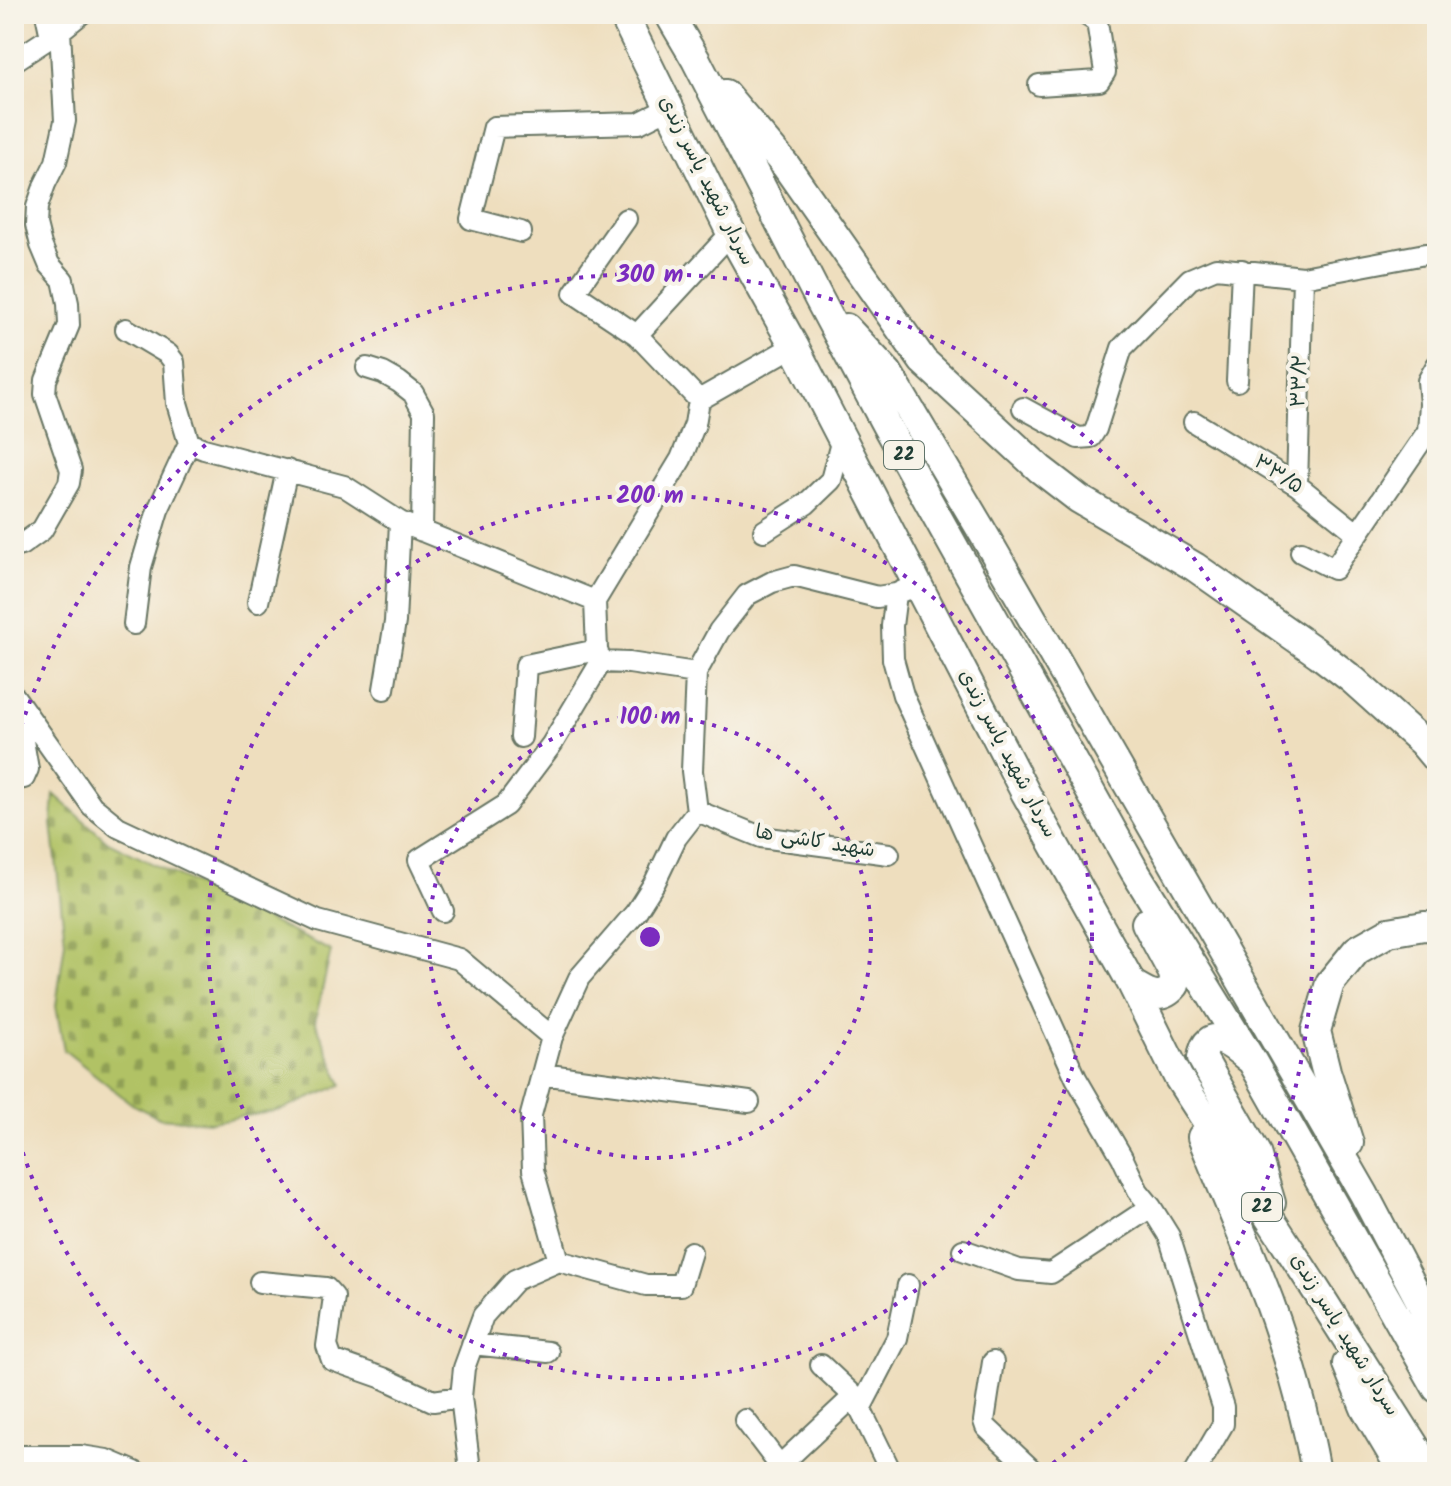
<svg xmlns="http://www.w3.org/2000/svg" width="1451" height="1486" viewBox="0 0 1451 1486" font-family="Kalam,'Playpen Sans Arabic',sans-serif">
<defs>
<pattern id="cemetery-stones" width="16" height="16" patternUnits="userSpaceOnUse" patternTransform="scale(2)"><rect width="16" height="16" fill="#b1c265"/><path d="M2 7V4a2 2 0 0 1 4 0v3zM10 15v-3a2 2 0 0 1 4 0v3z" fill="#8f9f54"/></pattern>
</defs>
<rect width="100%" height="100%" fill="#f7f3e8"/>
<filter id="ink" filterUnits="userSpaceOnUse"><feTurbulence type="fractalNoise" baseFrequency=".0125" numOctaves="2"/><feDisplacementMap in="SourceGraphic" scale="16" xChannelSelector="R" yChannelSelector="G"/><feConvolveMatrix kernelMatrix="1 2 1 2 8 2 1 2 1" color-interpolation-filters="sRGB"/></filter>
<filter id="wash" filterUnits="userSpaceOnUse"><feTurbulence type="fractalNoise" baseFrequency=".006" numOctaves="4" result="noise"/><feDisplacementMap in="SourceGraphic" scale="32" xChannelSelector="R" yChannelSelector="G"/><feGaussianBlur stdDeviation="1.8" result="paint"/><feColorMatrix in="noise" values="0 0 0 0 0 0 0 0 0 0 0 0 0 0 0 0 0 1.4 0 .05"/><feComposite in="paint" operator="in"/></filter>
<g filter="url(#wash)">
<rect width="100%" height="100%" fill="#eedebe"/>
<!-- cemetery -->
<path fill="url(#cemetery-stones)" stroke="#68804c" stroke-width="2" d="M54,794L108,842L331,951L315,1021L342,1085L281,1110L211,1122L159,1118L133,1105L64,1050L56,1006L65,941L52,823Z"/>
</g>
<g filter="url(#ink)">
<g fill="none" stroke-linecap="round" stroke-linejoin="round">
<!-- minor casing -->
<g stroke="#677564" stroke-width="24">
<path id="minor" d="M46,14L51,37
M14,61L60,31L81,14
M1039,85L1099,81L1105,72L1097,22L1085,14
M626,219L574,293L637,335L731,233
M521,232L471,219L494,127L639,123L669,108
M126,329L168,354L174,362L177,403L189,443L204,449L344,486L400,522L595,601L681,459L695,424L699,400L794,346
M637,335L699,400
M367,368L383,373L399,382L413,393L424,413L422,531
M1237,381L1242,270
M1023,408L1078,438L1091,437L1096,429L1122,348L1190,279L1216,268L1303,277L1425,254H1437
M1194,422L1297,485L1358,534
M1297,485L1303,277
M764,531L806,504L831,480L842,439
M14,547L21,545L42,530L69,483L71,470L45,394L46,380L69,325L68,303L63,280L49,264L41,245L36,225L37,207L45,184L56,162L65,121L60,31
M1301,552L1334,569L1428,431L1430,404L1428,381L1437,365
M896,594L892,626L893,659L903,695L1076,1078L1122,1157L1138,1191L1151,1207L1169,1236L1223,1407V1424L1195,1472
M595,601L597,650L601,662L629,663L696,673
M258,602L287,470
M134,624L141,567L158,510L189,443
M384,689L395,622L400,522
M14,696L92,806L118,827L318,921L459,959L552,1037
M521,737L526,665L597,650
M14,780L24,778L28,769L17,707
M697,811L761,837L889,854
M443,911L419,860L506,805L552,744L601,662
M542,1074L749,1102
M963,1250L1019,1270L1051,1273L1151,1207
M559,1261L646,1285H681L691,1252
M260,1282L326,1288L334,1297L327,1346L332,1360L383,1378L433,1401L461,1397
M472,1344L548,1352
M993,1362L984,1421L986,1427L1034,1472
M821,1365L854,1396L891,1472
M860,1409L897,1338L908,1285
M745,1420L780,1466
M14,1456H81L107,1460L135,1472
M467,1472L469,1462L461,1397L464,1368L483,1316L515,1280L559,1261L533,1170L531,1115L552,1037L579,978L636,912L655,882L676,838L697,811L692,771L696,673L719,631L747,595L772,582L794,576L877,597L896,594L907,589H919
M773,1472L854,1396"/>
</g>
<!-- highway casing -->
<g stroke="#677564" stroke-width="32">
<path id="highway" d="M623,14L731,233L794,346L1025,792L1132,984L1178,1077L1318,1293L1431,1472
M669,14L696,60L819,299L886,425L1134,870L1252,1061L1437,1388
M725,94L786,166L923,361L1040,469L1079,499L1195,567L1319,654L1353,680L1422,742L1437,760
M846,328L888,373L979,526L1364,1194L1426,1312L1437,1346
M1132,984C1148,993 1160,1003 1175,985L1173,973L1146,923
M1248,1058C1233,1045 1207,1023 1202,1058L1256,1153L1271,1203
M1202,1137C1224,1192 1248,1246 1269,1301C1289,1356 1306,1415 1316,1472
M1349,1143L1326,1071L1316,1031L1330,983L1357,950L1389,932L1424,926L1437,927
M1347,1364L1365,1408L1403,1472"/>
</g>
<!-- minor -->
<use href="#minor" stroke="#fff" stroke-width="20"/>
<!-- highway -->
<use href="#highway" stroke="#fff" stroke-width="28"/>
</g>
</g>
<!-- distance rings -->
<g fill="none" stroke="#7b2cbf" stroke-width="4" stroke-dasharray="4 8">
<circle cx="650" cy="937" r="221"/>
<circle cx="650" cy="937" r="442"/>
<path d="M256 1470A663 663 0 0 1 14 1125M14 749A663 663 0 1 1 1044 1470"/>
</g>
<g text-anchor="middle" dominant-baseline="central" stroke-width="8" stroke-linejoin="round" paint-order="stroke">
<!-- shield labels -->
<g fill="#f7f3e8" stroke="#60746a" stroke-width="2">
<rect x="884" y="441" width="40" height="28" rx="6"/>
<rect x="1242" y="1193" width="40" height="28" rx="6"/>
</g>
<g font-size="18" font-weight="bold" fill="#1f3d34">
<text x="904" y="455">22</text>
<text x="1262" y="1207">22</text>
</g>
<!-- street labels -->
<g font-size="20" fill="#1f3d34" stroke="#f7f3e8">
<text transform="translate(706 181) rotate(63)">سردار شهید یاسر زندی</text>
<text transform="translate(1300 381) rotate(-88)">۳۳/۲</text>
<text transform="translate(1278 475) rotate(33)">۳۳/۵</text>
<text transform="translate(1007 754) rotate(62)">سردار شهید یاسر زندی</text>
<text transform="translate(815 842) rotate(9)">شهید کاشی ها</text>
<text transform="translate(1344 1335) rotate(58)">سردار شهید یاسر زندی</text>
</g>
</g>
<circle cx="650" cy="937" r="12" fill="#7b2cbf" stroke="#f7f3e8" stroke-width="4"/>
<g font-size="24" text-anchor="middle" font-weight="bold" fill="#7b2cbf" stroke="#f7f3e8" stroke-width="8" stroke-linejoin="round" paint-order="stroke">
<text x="650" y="282">300 m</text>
<text x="650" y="503">200 m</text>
<text x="650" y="724">100 m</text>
</g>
<!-- margin -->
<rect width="1451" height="1486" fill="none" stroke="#f7f3e8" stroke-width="48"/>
</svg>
